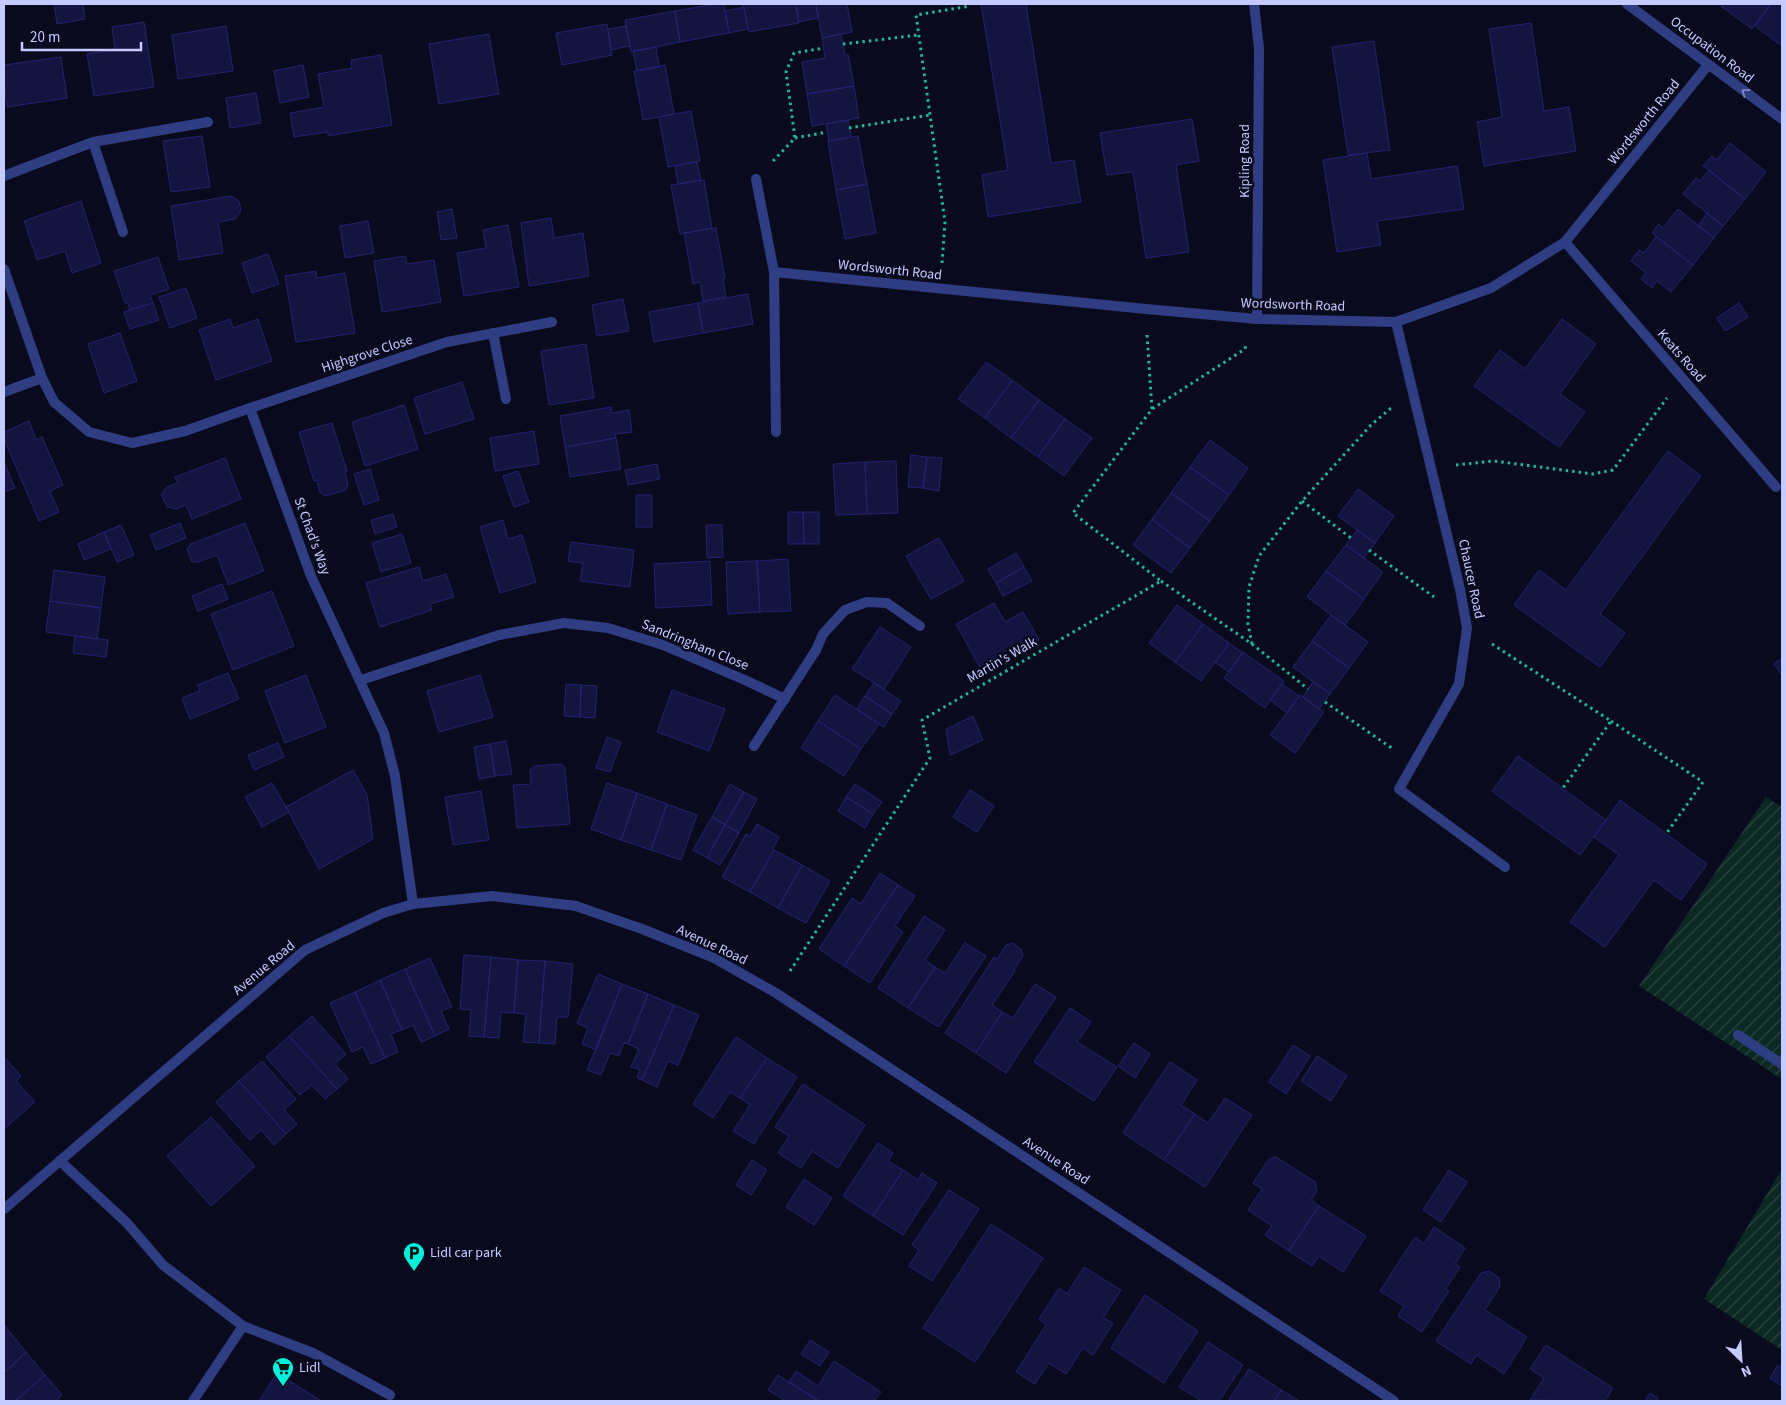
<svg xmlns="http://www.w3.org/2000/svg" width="1786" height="1405" viewBox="0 0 1786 1405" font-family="'Source Sans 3',sans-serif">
<defs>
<pattern id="garden-furrows" width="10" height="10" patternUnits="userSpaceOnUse" patternTransform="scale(1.25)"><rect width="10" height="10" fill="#0c2822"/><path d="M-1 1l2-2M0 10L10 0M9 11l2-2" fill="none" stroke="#2e4643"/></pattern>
</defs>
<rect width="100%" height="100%" fill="#0a0a1e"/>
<!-- garden -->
<path fill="url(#garden-furrows)" d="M1766,797L1782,807V1079L1639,986Z
M1782,1169V1350L1704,1299Z"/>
<!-- building -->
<path fill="#141441" stroke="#23236f" d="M54,4H83L85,19L57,24Z
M717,4H724L729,33L680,42L675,11Z
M743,4H796L799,23L749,32Z
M796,4H816L818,18L799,22Z
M816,4H847L852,32L822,38Z
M981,4H1026L1051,163L1074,160L1081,202L988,217L982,175L1008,170Z
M1722,4H1771L1752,29L1721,6Z
M1771,4H1782V46L1755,26Z
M744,7L748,29L729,33L725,11Z
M675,11L680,42L631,52L625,20Z
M144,22L154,87L94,96L87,54L115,50L112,27Z
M1531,23L1544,111L1569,107L1576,151L1484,166L1477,122L1502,117L1489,29Z
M607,24L612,55L562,65L556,33Z
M226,26L233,71L178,79L172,35Z
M626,26L630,46L611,50L608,29Z
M489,34L499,94L439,104L429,44Z
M841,34L845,55L848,54L854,86L807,94L802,62L825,58L822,38Z
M1374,41L1390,150L1348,155L1332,47Z
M656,47L659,67L637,71L633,51Z
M381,55L392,125L328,136V132L294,137L290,113L324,107L318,74L352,68L351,60Z
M61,57L67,98L7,107L4,83V65Z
M303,65L309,97L280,103L274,71Z
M665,65L674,114L643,120L634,71Z
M854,86L859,118L812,126L807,94Z
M256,93L261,123L230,128L226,98Z
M691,111L700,161L668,167L659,117Z
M1192,119L1199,161L1176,165L1189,252L1146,258L1133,172L1107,175L1100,133Z
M848,120L851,137L829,141L826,124Z
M202,136L210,187L171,192L163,141Z
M858,136L867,184L836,190L828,141Z
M1730,143L1766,172L1745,199L1703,166L1712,156L1717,160Z
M1367,153L1371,179L1457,166L1464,209L1377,221L1381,245L1337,252L1323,160Z
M697,162L701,180L678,184L675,166Z
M1709,170L1745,199L1723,226L1683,194L1696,178L1700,181Z
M704,180L712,228L680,234L671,185Z
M867,184L876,233L845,239L836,190Z
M231,196L239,201L241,211L235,219L218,222L223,253L179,260L171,206Z
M81,201L101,263L72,273L65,251L37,260L24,221Z
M452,209L457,238L441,240L437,212Z
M1678,209L1714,238L1693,265L1652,233L1659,224L1663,228Z
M1707,213L1723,226L1714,238L1698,226Z
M551,218L554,238L583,233L589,276L529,286L521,223Z
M368,221L374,253L345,258L340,226Z
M508,225L519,287L464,296L457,253L486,248L483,230Z
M716,228L725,278L723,279L726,297L703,301L700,282L693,284L684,233Z
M1656,237L1693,265L1671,292L1657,281L1652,288L1641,279L1646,273L1631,261L1639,250L1644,253Z
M268,254L279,284L252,293L242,263Z
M405,256L407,264L434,260L441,302L382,312L374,261Z
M158,257L169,289L150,295L153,303L130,310L128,303H125L114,271Z
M316,271L317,278L345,273L355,333L296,342L285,276Z
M186,288L197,318L170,328L159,297Z
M748,294L753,324L703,333L698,303Z
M623,299L629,331L597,336L592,305Z
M153,303L159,320L130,329L124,312Z
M698,303L703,333L654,342L649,312Z
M1739,303L1748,317L1725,331L1717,318Z
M230,319L233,328L258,319L272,361L216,380L199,330Z
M1562,319L1596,344L1560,394L1585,412L1559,447L1474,386L1500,350L1525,369Z
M120,333L137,381L104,393L88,344Z
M586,344L594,398L549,405L541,351Z
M986,362L1012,380L985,418L958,399Z
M1012,380L1039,400L1011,438L985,418Z
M462,382L474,419L425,434L414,398Z
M1039,400L1065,419L1038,457L1011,438Z
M404,405L418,449L365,466L352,422Z
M611,407L612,413L629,410L632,432L615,434L616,438L565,447L560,416Z
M1065,419L1092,438L1064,476L1038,457Z
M29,421L36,440L42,437L63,485L50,491L59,512L39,521L4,439V432Z
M332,423L347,471L345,472L348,484L346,490L325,496L320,492L317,480L314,481L299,432Z
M534,431L539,464L495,471L490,438Z
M616,438L621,469L570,477L565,447Z
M1210,440L1248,468L1229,495L1190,467Z
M1668,451L1701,476L1600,614L1625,633L1600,667L1514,605L1539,570L1566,590Z
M911,455L927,457L923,488L908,487Z
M927,457L942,458L939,491L923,488Z
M225,458L241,499L192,519L186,505L176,509L167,507L161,494L167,487L178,483L175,477Z
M896,461L898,513L867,514L865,462Z
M4,462L15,488L4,492Z
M865,462L867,514L836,515L833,464Z
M657,464L660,479L628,485L625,470Z
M1190,467L1229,495L1210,521L1171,493Z
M370,469L379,500L364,505L354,474Z
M518,471L529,502L514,507L503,476Z
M1358,489L1394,516L1375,543L1338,516Z
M1171,493L1210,521L1190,548L1152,519Z
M636,495H652V527H636Z
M788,512H803L804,544H788Z
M803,512H819V544H804Z
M393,514L397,527L375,534L371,520Z
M1152,519L1190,548L1171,573L1133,545Z
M503,520L508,539L522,535L536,582L500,593L480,527Z
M180,523L186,538L156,550L150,535Z
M245,523L264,571L228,585L217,555L198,562H192L187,549L191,544Z
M121,525L134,555L117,562L104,532Z
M706,525H722L723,557L707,558Z
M1357,530L1375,543L1364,558L1346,545Z
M104,532L111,549L84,560L78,544Z
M402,534L411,563L381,572L372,543Z
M939,538L964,581L931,599L906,556Z
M571,542L634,550L630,587L580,581L583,563L568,561Z
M1346,545L1383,572L1364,599L1326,571Z
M1016,553L1024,567L996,583L988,569Z
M788,559L791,611L760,612L757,561Z
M710,561L712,605L656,608L654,564Z
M757,561L760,612L728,614L726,562Z
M419,567L423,581L446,574L454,597L430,604L432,610L380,627L366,583Z
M1024,567L1032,581L1003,596L996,583Z
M54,570L105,577L101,608L50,601Z
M1326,571L1364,599L1345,625L1307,597Z
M222,584L228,599L198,611L192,596Z
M272,591L294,646L233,670L211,614Z
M50,601L101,608L97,639L46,632Z
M994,603L1005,622L1023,612L1039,640L982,671L956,624Z
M1177,605L1203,624L1175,662L1149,643Z
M1331,615L1368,642L1349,668L1312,641Z
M1203,624L1229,643L1201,681L1175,662Z
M880,627L911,647L884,689L852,669Z
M75,636L108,640L106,657L73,653Z
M1312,641L1349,668L1330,694L1293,667Z
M1229,643L1243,653L1229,672L1215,662Z
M1243,652L1284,681L1265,708L1224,678Z
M1782,658V675L1774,664Z
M228,673L239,699L190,719L182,698L200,691L197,685Z
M306,675L326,727L285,743L265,691Z
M480,675L493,717L439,732L427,691Z
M1313,682L1330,694L1319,709L1303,697Z
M874,683L901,701L892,714L865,696Z
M566,684L581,685L580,717L564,716Z
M1282,684L1299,696L1287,713L1270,700Z
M581,685L597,686L595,718L580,717Z
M672,690L725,709L709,751L657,732Z
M835,695L879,724L861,749L818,721Z
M1300,695L1324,712L1295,753L1270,735Z
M865,696L892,714L884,727L857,709Z
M973,716L983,740L950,755L946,729Z
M818,721L861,749L844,776L801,748Z
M607,737L621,742L610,772L596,768Z
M506,741L512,774L495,776L490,744Z
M278,743L284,757L254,770L248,755Z
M490,744L495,776L479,779L474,747Z
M1518,756L1606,820L1580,855L1492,791Z
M561,764L565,768L570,824L517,828L513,785L531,784L530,770L534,766Z
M353,770L367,795L373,839L319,869L286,807Z
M272,783L289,812L262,827L245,797Z
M607,783L637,793L621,840L591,829Z
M730,784L744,792L725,825L712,817Z
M855,784L882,802L873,814L846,797Z
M970,790L994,806L977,832L953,817Z
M481,791L489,840L453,845L445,797Z
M744,792L757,799L739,833L725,825Z
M637,793L667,804L651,850L621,840Z
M846,797L873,814L865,828L838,811Z
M1620,800L1707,864L1681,900L1654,880L1605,947L1570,922L1619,855L1594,837Z
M667,804L697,815L681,860L651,850Z
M712,817L725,825L707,858L693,850Z
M757,824L779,837L773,849L774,850L750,892L722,877L746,834L750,836Z
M725,825L739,833L720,865L707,858Z
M774,850L802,865L778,908L750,892Z
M802,865L830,881L806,923L778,908Z
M880,873L898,885L844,966L819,949L852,898L861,904Z
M898,885L915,896L895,926L903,932L870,983L844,966Z
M924,916L945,930L925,960L935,967L908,1008L878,988Z
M965,943L986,956L939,1027L908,1008L935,967L945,973Z
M1013,943L1021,949L1023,956L1014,970L1015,971L992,1005L1002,1012L976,1053L945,1033L994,957L997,959L1006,945Z
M464,955L491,957L484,1037L469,1036L471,1010L460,1009Z
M491,957L518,960L514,1013L501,1012L499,1038L484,1037Z
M430,958L452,1007L441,1011L449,1029L435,1036L405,969Z
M518,960L545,961L539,1043L523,1042L526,1014L514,1013Z
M545,961L573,964L568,1017H557L555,1044L539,1043Z
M405,969L435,1036L421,1042L413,1025L402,1030L380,980Z
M598,974L622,984L596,1050L582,1044L588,1028L577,1023Z
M380,980L402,1030L391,1034L398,1052L385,1058L355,992Z
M622,984L648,994L628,1044L624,1043L619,1056L610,1053L601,1075L587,1070Z
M1035,984L1056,997L1006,1073L976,1053L1002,1012L1013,1018Z
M355,992L385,1058L371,1064L363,1047L352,1052L330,1003Z
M648,994L674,1005L642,1080L637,1078L640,1070L631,1067L639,1049L628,1044Z
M674,1005L699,1015L678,1065L668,1061L657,1087L642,1080Z
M1070,1008L1091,1022L1077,1042L1117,1067L1094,1101L1034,1062Z
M312,1016L346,1054L335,1064L348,1079L337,1089L289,1036Z
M289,1036L337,1089L325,1099L312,1085L300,1095L266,1057Z
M736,1037L767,1058L740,1098L730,1092L713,1118L693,1104Z
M1134,1043L1150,1054L1135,1078L1118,1066Z
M1293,1045L1310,1056L1286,1094L1269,1082Z
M1317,1056L1347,1076L1331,1101L1301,1081Z
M4,1057L21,1076L16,1081L35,1102L4,1129Z
M767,1058L797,1077L754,1144L733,1131L750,1105L740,1098Z
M262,1061L296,1099L284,1110L297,1124L286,1134L239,1081Z
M1170,1062L1197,1080L1181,1105L1195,1114L1164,1160L1123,1133Z
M239,1081L286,1134L274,1145L261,1130L250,1140L216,1102Z
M803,1084L865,1125L838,1168L812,1151L801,1168L778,1153L789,1136L775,1127Z
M1225,1098L1252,1115L1205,1187L1164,1160L1195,1114L1208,1123Z
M211,1117L255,1166L211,1206L167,1156Z
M878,1143L893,1153L888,1161L903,1170L873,1216L843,1196Z
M1276,1157L1315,1182L1317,1190L1311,1200L1319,1206L1289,1251L1265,1235L1272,1226L1248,1210L1262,1189L1253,1183L1269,1159Z
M752,1160L767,1170L751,1195L736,1185Z
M903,1170L918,1180L922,1173L937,1183L903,1235L873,1216Z
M1449,1170L1467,1182L1441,1222L1423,1210Z
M804,1179L832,1198L814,1225L786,1207Z
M949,1190L979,1209L932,1281L909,1266L919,1250L912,1245Z
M1319,1206L1366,1236L1343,1272L1319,1256L1312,1266L1289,1251Z
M991,1224L1043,1258L975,1362L923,1328Z
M1434,1227L1465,1248L1455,1264L1460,1267L1446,1289L1449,1291L1422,1332L1398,1316L1404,1306L1380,1291L1415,1237L1424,1244Z
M1084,1267L1121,1290L1103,1318L1113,1323L1093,1355L1083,1348L1066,1374L1049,1363L1035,1384L1016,1372L1046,1325L1039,1319L1059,1288L1067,1294Z
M1489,1271L1499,1278L1500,1286L1485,1310L1527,1337L1504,1374L1476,1355L1471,1364L1436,1341L1481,1273Z
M1145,1295L1198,1331L1164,1383L1111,1348Z
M4,1325L26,1352L4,1373Z
M810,1340L829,1352L820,1366L801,1354Z
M1208,1342L1243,1365L1219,1401H1202L1179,1387Z
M1546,1345L1613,1388L1605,1401L1530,1400L1544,1378L1530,1369Z
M26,1352L45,1375L15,1401H4V1373Z
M834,1361L881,1392L874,1401H819L789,1382L796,1371L818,1386Z
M1778,1365L1782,1368V1382L1780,1385L1770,1378Z
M1249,1369L1281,1390L1274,1401H1228Z
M277,1373L321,1401H259Z
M45,1375L62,1395L56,1401H15Z
M778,1375L789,1382L819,1401H786L768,1390Z
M1281,1390L1299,1401H1274Z
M1650,1393L1658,1398L1656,1401H1645Z"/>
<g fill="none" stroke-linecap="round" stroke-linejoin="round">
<!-- path -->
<path stroke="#20b992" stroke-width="3" stroke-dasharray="2.5 4" stroke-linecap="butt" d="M843,44L919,35
M849,128L930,115
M795,138L827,132
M773,161L795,138L786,72L794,53L824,48
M942,263L945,222L916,15L970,6
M1147,335L1152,409
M1456,465L1494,461L1593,474L1613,470L1667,398
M1302,501L1351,538
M1369,550L1434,597
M1161,581L1252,644L1308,689
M1252,644L1248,624L1249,587L1259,556L1302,501L1371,425L1391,408
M1492,644L1611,721L1563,788
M1325,702L1393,749
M1611,721L1703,782L1666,834
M790,971L930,758L922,720L1161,581L1073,513L1152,409L1245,349L1246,344"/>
<!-- lane -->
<path stroke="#2f3d82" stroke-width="10" d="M93,142L123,232
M43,161L93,142L208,122
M816,650L823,634L845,610L867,602L887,603L920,626
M1738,1035L1782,1064
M60,1161L127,1223L163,1265L243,1326L313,1353L390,1395
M193,1401L243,1326"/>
<!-- street -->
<path stroke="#2f3d82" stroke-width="10" d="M1254,4L1259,48L1257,319
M1627,4L1782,119
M4,176L43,161
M756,179L774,272L1146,309L1257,319L1396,322L1491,288L1565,242L1708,65
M1565,242L1776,487
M4,269L42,378L54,402L89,432L132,443L185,431L250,408L311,576L384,733L395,776L413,904
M774,272L776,432
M1396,322L1460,589L1467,628L1459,684L1399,789L1505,867
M493,333L506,399
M4,392L42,378
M250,408L447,342L552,322
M361,680L499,635L564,623L608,628L663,645L747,681L785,699
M754,746L816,650
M4,1209L305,950L383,913L413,904L492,896L576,906L642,929L712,957L776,993L1394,1401"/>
</g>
<!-- one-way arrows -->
<defs><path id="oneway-chevron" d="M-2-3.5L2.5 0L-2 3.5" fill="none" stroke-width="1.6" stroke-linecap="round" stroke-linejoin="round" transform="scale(1.25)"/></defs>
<use stroke="#7a84c0" href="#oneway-chevron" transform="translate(1745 92) rotate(-144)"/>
<!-- icons -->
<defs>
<g id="parking-pin" transform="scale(1.125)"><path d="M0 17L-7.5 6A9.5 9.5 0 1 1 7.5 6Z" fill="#00f1da" stroke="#0a0a1e"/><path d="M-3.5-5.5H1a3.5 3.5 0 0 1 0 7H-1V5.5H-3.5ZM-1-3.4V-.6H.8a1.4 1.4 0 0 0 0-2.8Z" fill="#111"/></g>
<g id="supermarket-pin" transform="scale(1.125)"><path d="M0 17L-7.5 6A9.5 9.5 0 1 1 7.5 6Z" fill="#00f1da" stroke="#0a0a1e"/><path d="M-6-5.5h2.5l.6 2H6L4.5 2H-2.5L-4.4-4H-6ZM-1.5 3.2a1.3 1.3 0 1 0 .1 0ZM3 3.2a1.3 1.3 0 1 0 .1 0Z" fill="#111"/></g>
</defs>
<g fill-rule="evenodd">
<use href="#parking-pin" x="414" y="1253"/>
<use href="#supermarket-pin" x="283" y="1368"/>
</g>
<g text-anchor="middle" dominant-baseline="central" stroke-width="5" stroke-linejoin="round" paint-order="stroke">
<!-- street labels -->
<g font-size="14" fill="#c6cbff" stroke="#0a0a1e">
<text transform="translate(1712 50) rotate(37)">Occupation Road</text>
<text transform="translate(1644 122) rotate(-51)">Wordsworth Road</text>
<text transform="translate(1245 161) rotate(-90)">Kipling Road</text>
<text transform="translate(890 270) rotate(6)">Wordsworth Road</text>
<text transform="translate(1293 305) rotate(2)">Wordsworth Road</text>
<text transform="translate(367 354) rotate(-18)">Highgrove Close</text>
<text transform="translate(1681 356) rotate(49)">Keats Road</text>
<text transform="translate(312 536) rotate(70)">St Chad's Way</text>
<text transform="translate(1471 579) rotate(78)">Chaucer Road</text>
<text transform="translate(695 645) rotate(22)">Sandringham Close</text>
<text transform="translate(1002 660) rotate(-30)">Martin's Walk</text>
<text transform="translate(712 945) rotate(25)">Avenue Road</text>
<text transform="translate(264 968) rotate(-40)">Avenue Road</text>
<text transform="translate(1056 1161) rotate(33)">Avenue Road</text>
</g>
<!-- poi labels -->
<g font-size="14" fill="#c6cbff" stroke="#0a0a1e" text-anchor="start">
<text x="430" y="1253">Lidl car park</text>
<text x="299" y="1368">Lidl</text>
</g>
</g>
<!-- border -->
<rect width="1786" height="1405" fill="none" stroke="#c6cbff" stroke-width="10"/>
<!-- north arrow -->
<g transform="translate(1741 1360) rotate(155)" stroke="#0a0a1e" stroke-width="4" paint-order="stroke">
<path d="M0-4L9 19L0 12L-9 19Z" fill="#c6cbff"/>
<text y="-8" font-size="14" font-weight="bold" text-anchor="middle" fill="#c6cbff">N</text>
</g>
<!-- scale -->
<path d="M22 42v8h119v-8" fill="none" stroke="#c6cbff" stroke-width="2.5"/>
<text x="30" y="42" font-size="15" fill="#c6cbff" stroke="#0a0a1e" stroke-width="4" paint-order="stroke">20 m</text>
</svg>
